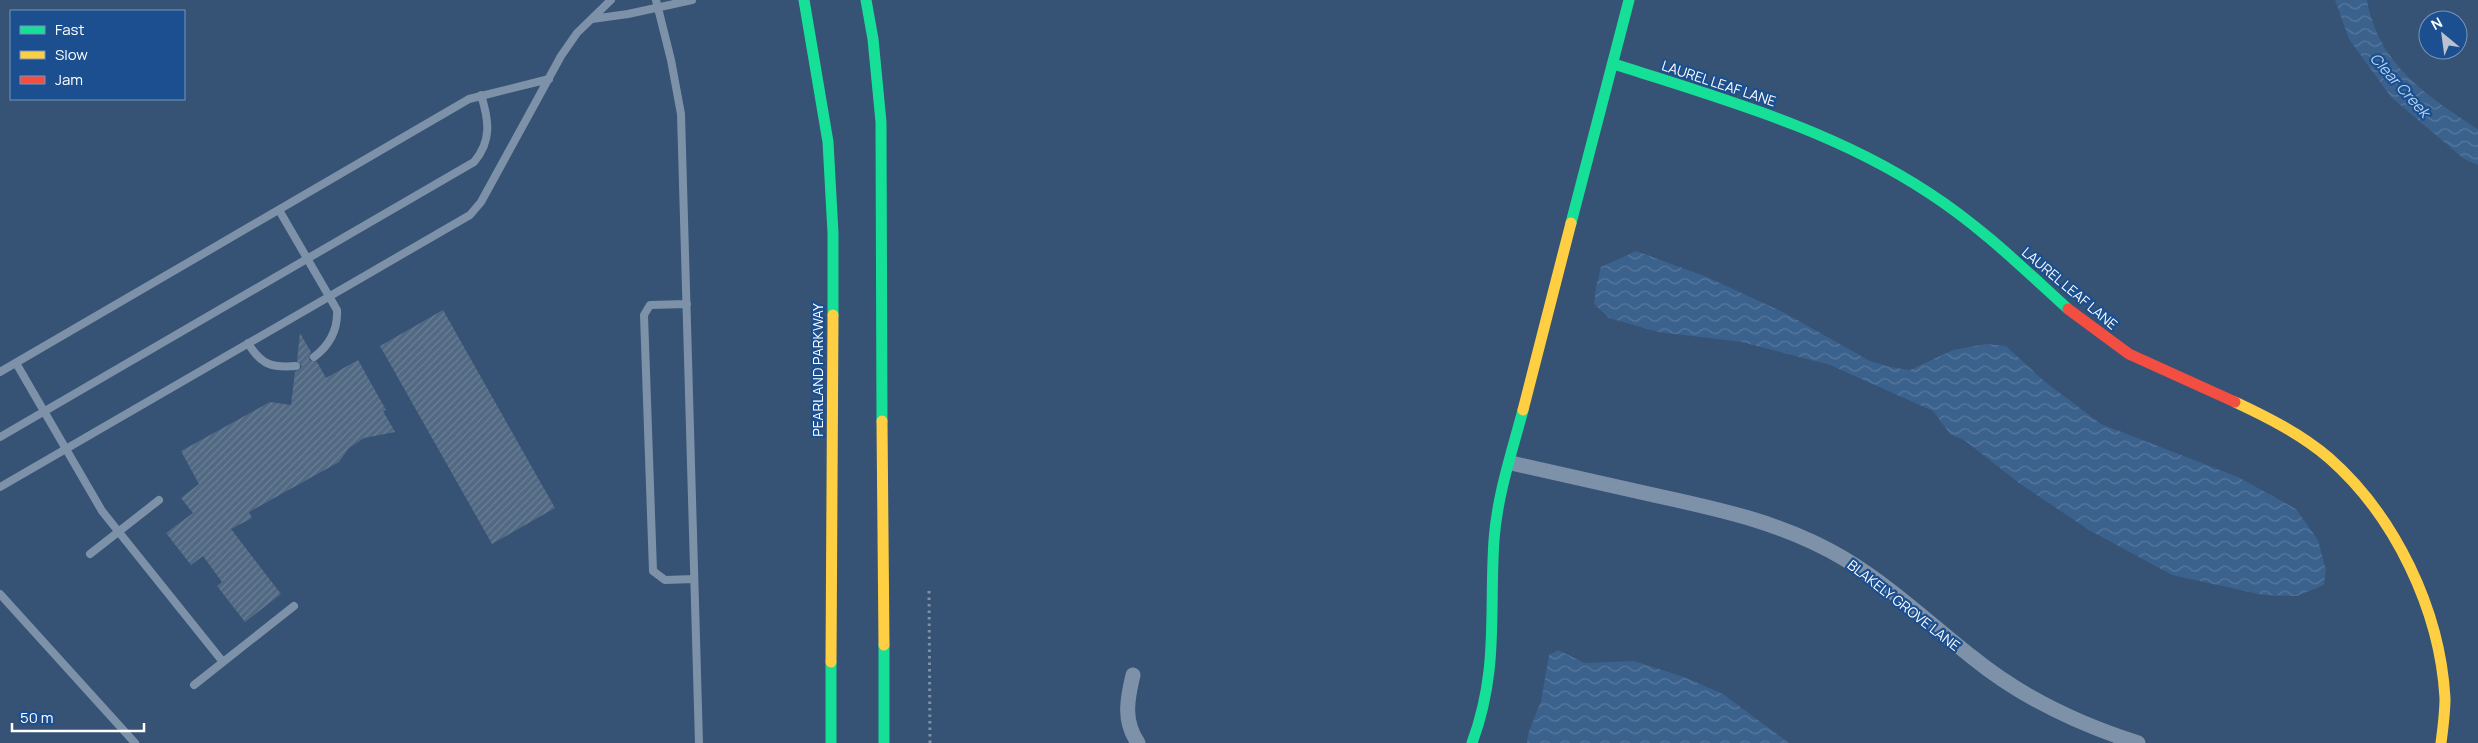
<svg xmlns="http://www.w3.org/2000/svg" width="2478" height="743" viewBox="0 0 2478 743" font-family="Manrope,sans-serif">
<defs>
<pattern id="water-waves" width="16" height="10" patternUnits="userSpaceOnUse" patternTransform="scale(1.25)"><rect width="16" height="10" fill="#3b618d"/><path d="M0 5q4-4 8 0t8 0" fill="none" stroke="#58799e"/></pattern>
<pattern id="building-hatch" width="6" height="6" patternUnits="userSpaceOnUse" patternTransform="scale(1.25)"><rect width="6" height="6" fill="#526984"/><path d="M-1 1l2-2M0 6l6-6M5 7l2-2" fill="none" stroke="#6c8096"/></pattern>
</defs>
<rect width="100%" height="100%" fill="#365274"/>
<!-- water -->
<path fill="url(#water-waves)" d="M2335,0H2367C2378,64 2427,96 2478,129V165L2464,159L2391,97L2349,39Z
M1636,251L1707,277L1785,313L1870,361L1890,367L1910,370L1953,350L1986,344L2006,346L2044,381L2101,424L2238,477L2296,509L2318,540L2326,570L2324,585L2297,596L2263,595L2172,575L2089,530L2019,483L1964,440L1950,434L1933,411L1830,365L1742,342L1658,332L1609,318L1594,304L1596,287L1601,267Z
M1558,650L1585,663L1634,661L1684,677L1723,694L1789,743H1527L1528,734L1541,701L1549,655Z"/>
<!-- building -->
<path fill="url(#building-hatch)" d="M443,310L555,508L492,544L380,346Z
M300,333L311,352L309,360L317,362L326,378L358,360L386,410L383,411L395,432L364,438L349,448L339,462L249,512L252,518L231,529L281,594L245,622L217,586L222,582L203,556L191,565L166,533L193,513L181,498L199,484L181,451L270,402L291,405L295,372L299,370L302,366L297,361Z"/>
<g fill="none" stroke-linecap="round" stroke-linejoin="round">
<!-- path -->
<path stroke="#7d92a8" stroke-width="3" stroke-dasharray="2.5 4" stroke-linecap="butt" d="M929,591L930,743"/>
<!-- lane -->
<path stroke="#7d92a8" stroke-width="8" d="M656,0L671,60L681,114L699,743
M592,19L628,14L692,0
M279,210L337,310C338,330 330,345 314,357
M687,304L650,305L644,315L653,571L665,580L694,579
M248,343C261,365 272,368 296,366
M16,363L102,511L223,662
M0,372L469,99L549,79
M0,437L474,162C492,141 489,120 481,95
M0,487L470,215L481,202L561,56L577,33L611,0
M90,554L159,500
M0,594L135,743
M194,685L294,606"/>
<!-- street -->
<path stroke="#7d92a8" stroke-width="15" d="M1511,463C1560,474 1609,485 1658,496C1723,510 1786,524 1843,558C1890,586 1930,624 1972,657C2021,697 2078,724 2138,743
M1133,675C1127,700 1123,721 1138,743"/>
<!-- fast -->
<path stroke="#16e098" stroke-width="11" d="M804,0L828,142L833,233V315
M866,0L873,39L881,122L882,421
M1614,64C1722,99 1832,129 1929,193C1980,226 2023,268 2068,309
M1571,223L1629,0
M884,645V743
M831,743V662
M1472,743C1499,670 1489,614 1494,540C1497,496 1512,452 1523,410"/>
<!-- slow -->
<path stroke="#ffcf43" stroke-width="11" d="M2235,402C2267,417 2301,434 2329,458C2395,516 2440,610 2445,698C2445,713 2443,728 2441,743
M1523,410L1571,223
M882,421L884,645
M831,662L833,315"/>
<!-- jam -->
<path stroke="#f24e42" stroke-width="11" d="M2068,309L2129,354L2235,402"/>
</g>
<g text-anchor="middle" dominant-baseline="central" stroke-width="4.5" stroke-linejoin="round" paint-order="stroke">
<!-- street labels -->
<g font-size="14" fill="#fff" stroke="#1b4f8f">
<text transform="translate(1719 83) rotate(18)">LAUREL LEAF LANE</text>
<text transform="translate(2070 288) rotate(40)">LAUREL LEAF LANE</text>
<text transform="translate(817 370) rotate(-90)">PEARLAND PARKWAY</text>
<text transform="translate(1904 605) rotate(38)">BLAKELY GROVE LANE</text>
</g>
<!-- water labels -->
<g font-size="15" font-style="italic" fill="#b5d3f5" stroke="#1b4f8f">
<text transform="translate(2400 85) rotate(48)">Clear Creek</text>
</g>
</g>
<!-- legend -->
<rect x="10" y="10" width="175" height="90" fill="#1b4f8f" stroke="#7695bc"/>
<rect x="20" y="26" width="25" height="8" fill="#16e098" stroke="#7695bc"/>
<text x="55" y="35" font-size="15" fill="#ffffff">Fast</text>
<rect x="20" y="51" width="25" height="8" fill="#ffcf43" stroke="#7695bc"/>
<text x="55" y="60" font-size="15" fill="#ffffff">Slow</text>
<rect x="20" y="76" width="25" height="8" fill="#f24e42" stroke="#7695bc"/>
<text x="55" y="85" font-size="15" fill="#ffffff">Jam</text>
<!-- north arrow -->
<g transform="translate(2443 35) rotate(331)"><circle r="24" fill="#1b4f8f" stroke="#7695bc"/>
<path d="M0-4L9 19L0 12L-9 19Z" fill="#b9c2ce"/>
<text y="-8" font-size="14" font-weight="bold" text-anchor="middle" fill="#ffffff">N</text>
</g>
<!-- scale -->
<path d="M12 723v8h132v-8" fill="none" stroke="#ffffff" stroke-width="2.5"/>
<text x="20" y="723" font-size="15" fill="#ffffff" stroke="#1b4f8f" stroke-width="4" paint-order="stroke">50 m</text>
</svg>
